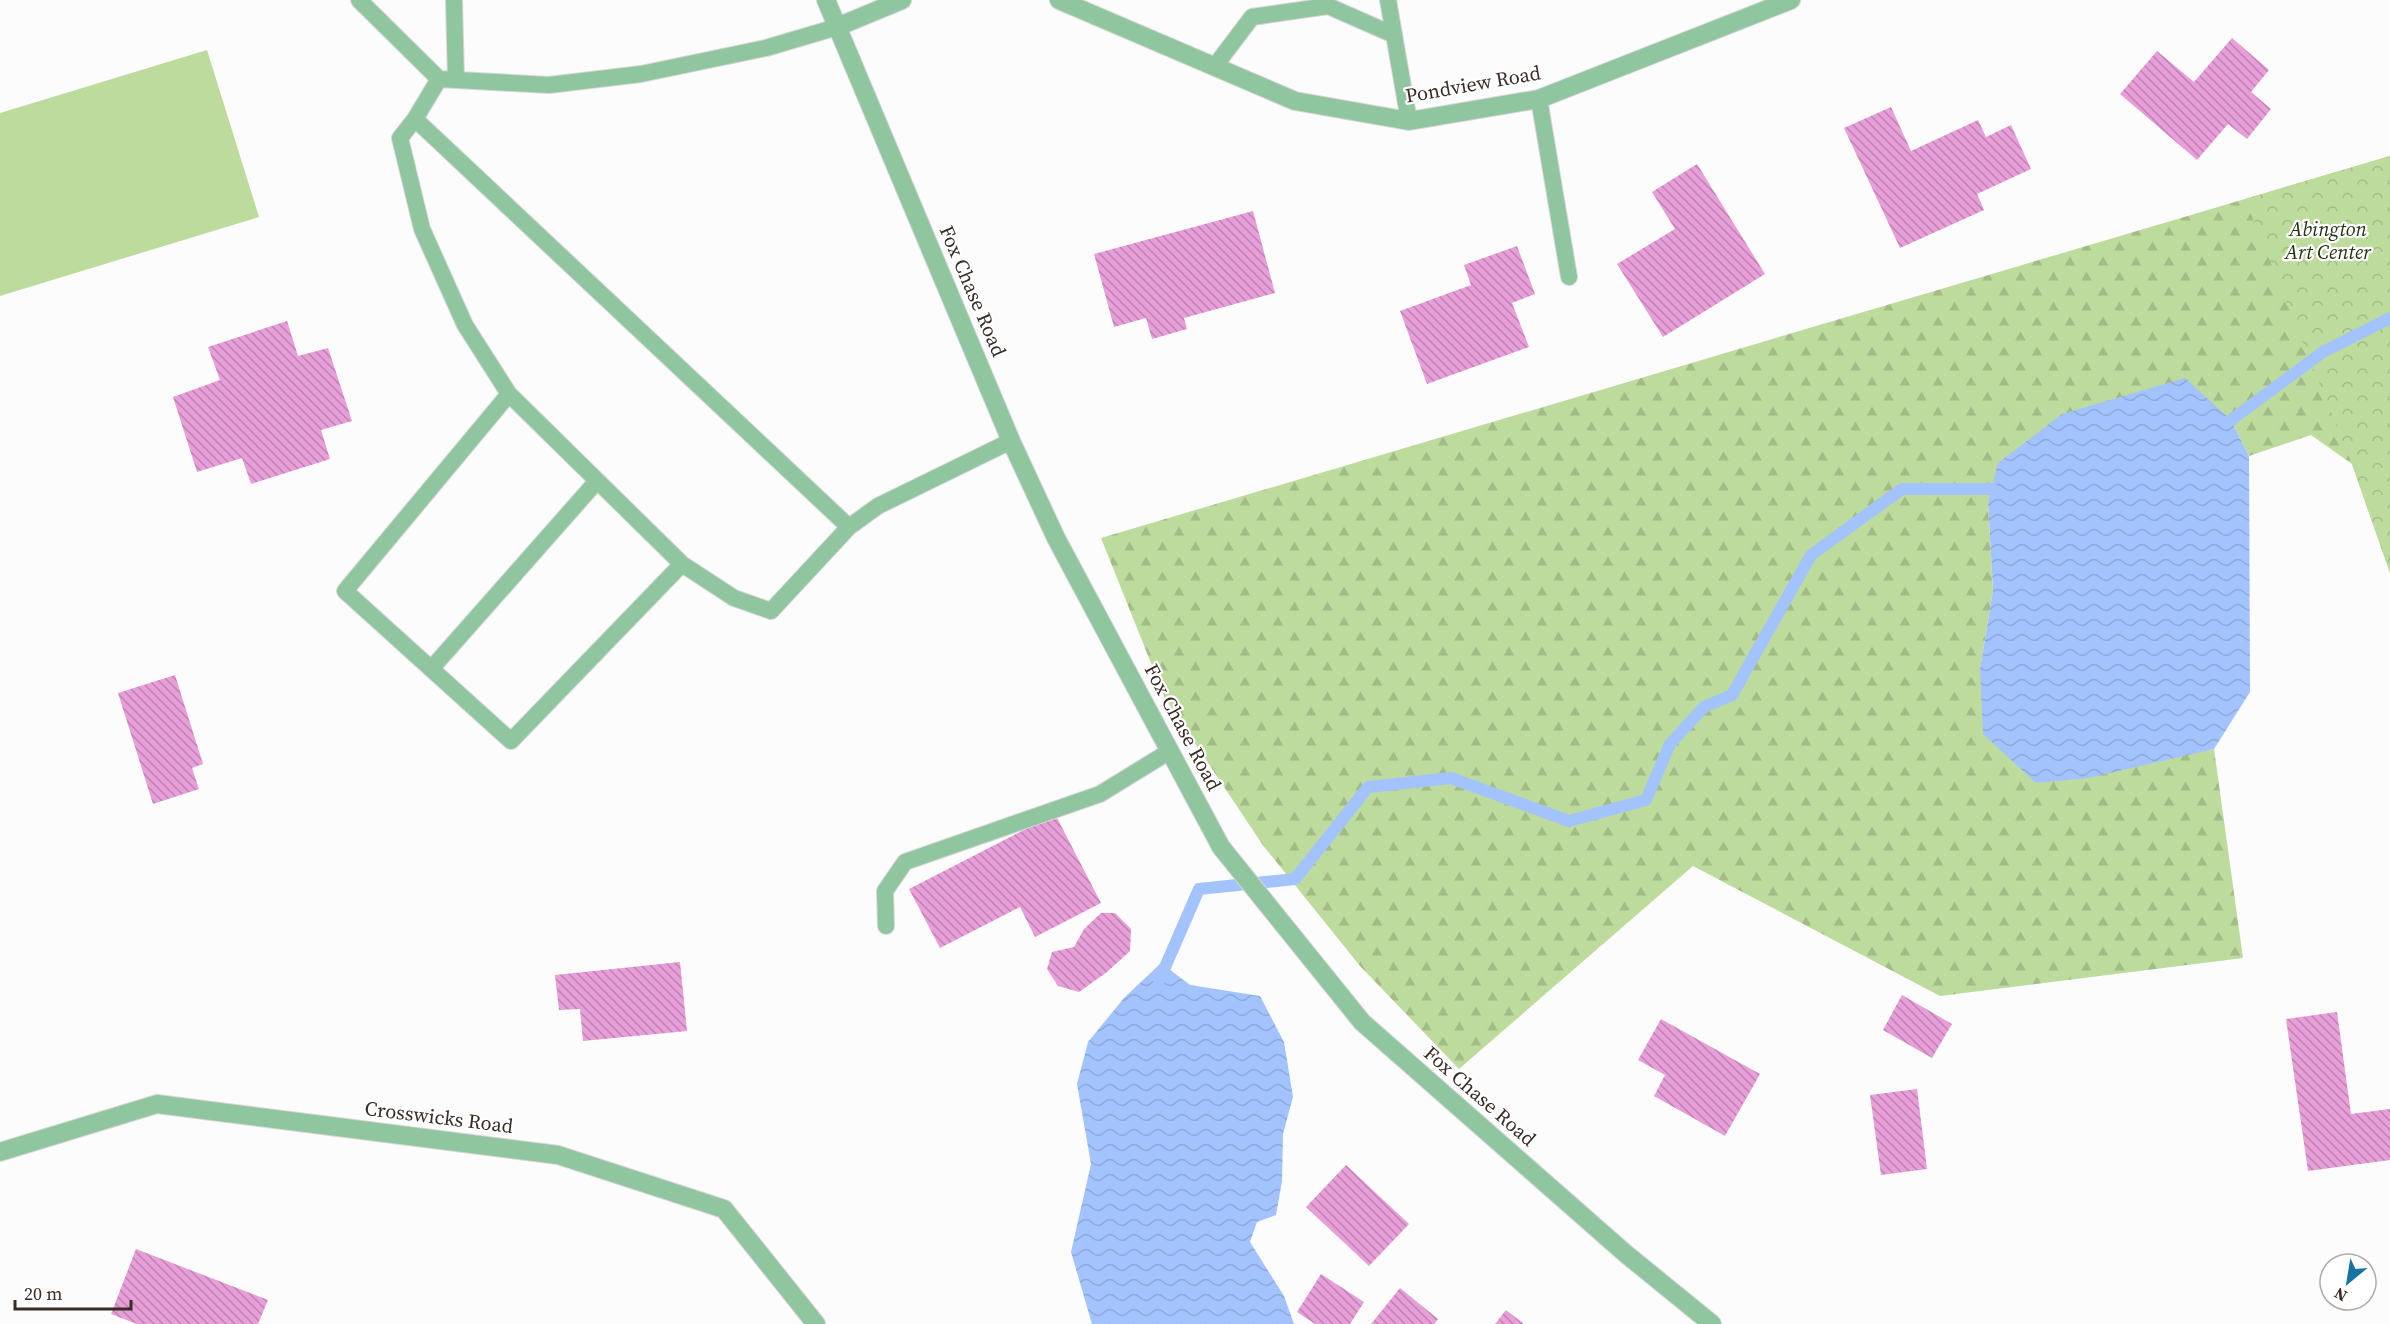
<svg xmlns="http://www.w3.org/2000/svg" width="2390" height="1324" viewBox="0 0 2390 1324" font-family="'Source Serif 4',serif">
<defs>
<pattern id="forest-firs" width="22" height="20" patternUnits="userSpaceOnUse" patternTransform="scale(1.5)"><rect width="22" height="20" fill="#bddb9d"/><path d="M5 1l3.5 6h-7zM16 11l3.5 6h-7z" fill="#a3bc87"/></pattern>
<pattern id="park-crowns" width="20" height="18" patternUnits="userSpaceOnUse" patternTransform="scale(1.5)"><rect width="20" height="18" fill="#bddb9d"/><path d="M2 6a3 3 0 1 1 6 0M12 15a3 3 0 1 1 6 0" fill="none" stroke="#a3bc87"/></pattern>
<pattern id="water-waves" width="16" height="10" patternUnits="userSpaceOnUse" patternTransform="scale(1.5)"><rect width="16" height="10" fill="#a3c3ff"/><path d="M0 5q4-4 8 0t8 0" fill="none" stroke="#8da8da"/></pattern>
<pattern id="building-back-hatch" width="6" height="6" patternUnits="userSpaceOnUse" patternTransform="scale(1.5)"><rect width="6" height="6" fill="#e89fd9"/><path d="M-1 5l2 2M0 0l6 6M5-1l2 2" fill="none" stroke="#bd82b0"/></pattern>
</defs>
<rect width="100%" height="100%" fill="#fcfcfc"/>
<!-- forest -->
<path fill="url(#forest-firs)" d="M2390,156V573L2352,464L2311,435L2249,456L2231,420L1993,489L1988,502L1993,590L1980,669L2036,783L2214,749L2243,958L1940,996L1693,866L1459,1069L1360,966L1262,844L1165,698L1101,538Z"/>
<!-- park -->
<path fill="url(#park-crowns)" d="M2390,156V573L2352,464L2245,199Z"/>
<!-- garden -->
<path fill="#bddb9d" d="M207,50L259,217L0,296V113Z"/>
<!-- water -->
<path fill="url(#water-waves)" d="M2185,378L2231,420L2249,456L2250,692L2214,749L2088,778L2036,783L1983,734L1980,669L1993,590L1988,502L1998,463L2062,414Z
M1161,963L1190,985L1260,996L1284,1042L1293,1097L1283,1134L1282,1181L1276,1215L1257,1222L1250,1242L1284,1296L1294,1324H1092L1071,1252L1091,1164L1077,1084L1088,1042L1124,998Z"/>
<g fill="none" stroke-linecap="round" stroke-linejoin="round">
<!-- stream -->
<path stroke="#a3c3ff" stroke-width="12" d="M2231,420L2323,352L2390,318
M1159,981L1199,889L1295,879L1368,787L1451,778L1569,821L1646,800L1670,744L1704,707L1732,695L1811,555L1902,489H1993"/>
</g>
<!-- building -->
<path fill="url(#building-back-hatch)" d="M2232,38L2269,70L2251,92L2271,109L2247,139L2228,124L2197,160L2120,94L2157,51L2194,82Z
M1891,107L1911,151L1978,120L1986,137L2011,125L2031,169L1977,194L1984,210L1900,248L1844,128Z
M1697,164L1765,274L1663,337L1617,264L1675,229L1652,192Z
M1253,211L1275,293L1184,318L1187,329L1152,339L1146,318L1114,327L1094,254Z
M1517,246L1535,294L1512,303L1529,347L1427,384L1400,311L1471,285L1464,265Z
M287,321L298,356L328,348L352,421L321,430L330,459L251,484L242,458L197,472L173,397L220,380L208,347Z
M175,675L203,764L192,768L199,789L153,804L118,693Z
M1055,814L1101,903L1035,937L1020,907L940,948L909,889Z
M1101,913H1115L1131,929L1130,951L1107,972L1079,992L1058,986L1047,969L1052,952L1074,947L1084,929Z
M680,962L687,1031L583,1041L580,1009L559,1010L555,975Z
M1902,995L1952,1024L1932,1058L1883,1030Z
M2337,1012L2351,1114L2390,1109V1160L2308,1171L2286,1019Z
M1661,1019L1760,1074L1725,1136L1654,1096L1665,1075L1638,1060Z
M1917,1089L1927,1169L1881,1175L1870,1095Z
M1346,1165L1409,1224L1369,1266L1306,1207Z
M136,1249L268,1300L258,1324H137L111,1314Z
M1321,1274L1364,1302L1350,1324H1315L1297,1312Z
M1400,1288L1438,1319L1434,1324H1371Z
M1506,1310L1524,1324H1495Z"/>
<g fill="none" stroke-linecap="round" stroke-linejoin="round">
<!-- lane casing -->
<g stroke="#d9d7d5" stroke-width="18">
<path id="lane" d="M359,0L439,79
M454,0L456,80
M1388,0L1409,121
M837,27L766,48L641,74L549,85L439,79L415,119L849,527L878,506L1011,441
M1215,66L1252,17L1328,6L1394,35
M1539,99L1569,277
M415,119L400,138L422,229L465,325L509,394L682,564L734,598L771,611L849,527
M509,394L345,591L511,741L682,564
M431,669L597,481
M886,926L885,891L905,862L1100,794L1170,751"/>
</g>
<!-- street casing -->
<g stroke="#d9d7d5" stroke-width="20">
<path id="street" d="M826,0L1011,441L1056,538L1221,847L1362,1022L1626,1254L1712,1324
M1059,0L1295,101L1409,121L1539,99L1791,0
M837,27L902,0
M0,1152L157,1104L558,1155L724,1209L816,1324"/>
</g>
<!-- lane -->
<use href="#lane" stroke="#8fc59f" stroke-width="16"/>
<!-- street -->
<use href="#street" stroke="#8fc59f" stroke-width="18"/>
</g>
<g text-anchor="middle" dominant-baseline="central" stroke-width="4.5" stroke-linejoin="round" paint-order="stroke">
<!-- street labels -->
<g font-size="20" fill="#392c25" stroke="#fff">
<text transform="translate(1473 84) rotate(-10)">Pondview Road</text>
<text transform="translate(973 291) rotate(67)">Fox Chase Road</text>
<text transform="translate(1183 727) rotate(62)">Fox Chase Road</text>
<text transform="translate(1480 1096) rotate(41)">Fox Chase Road</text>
<text transform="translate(439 1117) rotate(7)">Crosswicks Road</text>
</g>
<!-- park labels -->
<g font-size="20" font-style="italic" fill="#243311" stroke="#fff">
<text x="2328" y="229">Abington<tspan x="2328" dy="23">Art Center</tspan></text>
</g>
</g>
<!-- north arrow -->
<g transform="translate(2348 1282) rotate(210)"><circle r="28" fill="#ffffff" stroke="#b0aba8" stroke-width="1.5"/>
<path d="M0-4.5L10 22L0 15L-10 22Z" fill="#1773a2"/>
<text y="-9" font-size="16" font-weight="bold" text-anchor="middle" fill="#392c25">N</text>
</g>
<!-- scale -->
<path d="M15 1300v9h116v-9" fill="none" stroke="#392c25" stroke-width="3"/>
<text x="24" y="1300" font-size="18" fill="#392c25" stroke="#ffffff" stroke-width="4.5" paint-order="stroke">20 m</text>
</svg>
